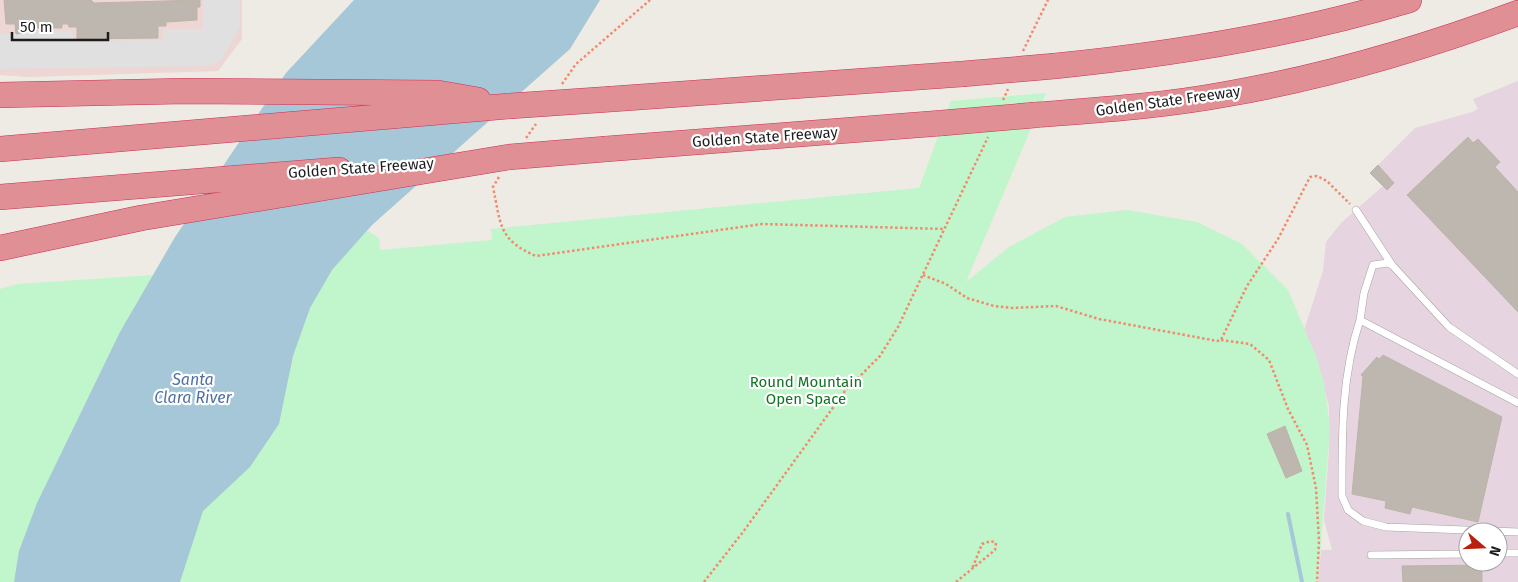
<svg xmlns="http://www.w3.org/2000/svg" width="1518" height="582" viewBox="0 0 1518 582" font-family="'Fira Sans',sans-serif">
<rect width="100%" height="100%" fill="#edebe3"/>
<!-- commercial -->
<path fill="#edd6d3" d="M0,0H242V39L218,71L29,77L0,75Z"/>
<!-- industrial -->
<path fill="#e6d5e1" fill-rule="evenodd" d="M1518,81V582H1318L1321,550H1332L1324,520L1329,450V407L1316,356L1304,330L1323,271L1326,242L1341,223L1383,186L1370,173L1415,128L1472,112L1478,109L1473,99ZM1468,532H1498V562H1468Z"/>
<!-- park -->
<path fill="#c1f5cb" d="M1046,93L966,282L1009,247L1065,217L1127,210L1197,222L1242,244L1288,290L1316,356L1324,383L1330,428L1318,582H0V289L18,284L198,272L352,221L379,238L380,250L492,240L491,229L919,188L951,101Z"/>
<!-- parking -->
<path fill="#e0e0e0" d="M203,0H240V27L221,61L207,66L0,69V34L72,30L73,41L163,40V29H203Z"/>
<!-- water -->
<path fill="#a5c7d8" d="M354,0H600L570,49L372,225L332,270L310,308L293,356L279,424L250,467L203,511L180,582H14L19,551L37,503L120,332L175,237L286,73Z"/>
<g fill="none" stroke-linecap="round" stroke-linejoin="round">
<!-- stream -->
<path stroke="#a5c7d8" stroke-width="4" d="M1288,514L1302,582"/>
</g>
<!-- building -->
<path fill="#bdb7b0" stroke="#beb3a6" d="M4,0H91L94,3L200,0V7H197V20L166,22V26H158V38L77,39V27H69L68,24H62V28H37V24H25L26,33L16,34L15,24H6Z
M1468,137L1473,143L1478,139L1500,162L1495,167L1518,192V312L1407,195Z
M1378,165L1394,183L1387,190L1370,173Z
M1383,355L1502,417L1478,522L1412,507L1410,514L1385,508L1386,501L1352,494L1363,377L1361,375L1377,357L1379,359Z
M1285,426L1302,471L1286,478L1267,434Z
M1482,565V582H1403L1402,566Z"/>
<g fill="none" stroke-linecap="round" stroke-linejoin="round">
<!-- lane casing -->
<g stroke="#a3a3a3" stroke-width="8">
<path id="lane" d="M1356,210L1392,265
M1360,320C1341,377 1342,437 1342,496L1348,510L1363,521L1386,527L1518,532
M1518,374L1449,327L1392,265L1388,263L1373,265L1364,293L1360,320L1518,403
M1498,553H1518
M1371,555L1468,554"/>
</g>
<!-- highway casing -->
<g stroke="#cc2f54" stroke-width="26">
<path id="highway" d="M1055,66C1175,54 1293,35 1409,0
M0,95L185,91L438,93L478,100
M612,99L962,74
M1035,115C1099,110 1163,106 1227,94C1325,77 1424,48 1518,13
M0,149L510,106
M606,149L942,123
M0,197L339,170
M0,248L141,218L509,157"/>
</g>
<!-- path -->
<path stroke="#f08b70" stroke-width="2.5" stroke-dasharray="2.5 2.5" stroke-linecap="butt" d="M1023,51L1048,0
M562,84L576,64L650,0
M1003,100L1008,89
M526,138L536,124
M499,177L493,187C501,224 498,240 536,256L762,224L945,229
M923,275L946,284L967,298L994,306L1012,308L1056,306L1099,319L1217,341L1221,340L1247,286L1278,239L1310,177L1317,176L1327,181L1350,204
M1221,340L1250,344L1269,360L1288,409L1307,445L1316,488L1319,541L1317,582
M704,582L743,532L845,391L880,356L898,327L988,137
M956,582L995,550L996,543L991,541L982,544L972,569"/>
<!-- lane -->
<use href="#lane" stroke="#fff" stroke-width="7"/>
<!-- highway -->
<use href="#highway" stroke="#e08f95" stroke-width="25"/>
<!-- highway-bridge casing -->
<g stroke="#cc2f54" stroke-width="26" stroke-linecap="butt">
<path id="highway-bridge" d="M962,74L1055,66
M510,106L612,99
M942,123L1035,115
M509,157L606,149"/>
</g>
<!-- highway-bridge -->
<use href="#highway-bridge" stroke="#e08f95" stroke-width="25"/>
</g>
<g text-anchor="middle" dominant-baseline="central" stroke-width="4.5" stroke-linejoin="round" paint-order="stroke">
<!-- street labels -->
<g font-size="15" fill="#1c1c1c" stroke="#fff">
<text transform="translate(1168 101) rotate(-8)">Golden State Freeway</text>
<text transform="translate(765 137) rotate(-4)">Golden State Freeway</text>
<text transform="translate(361 168) rotate(-4)">Golden State Freeway</text>
</g>
<!-- park labels -->
<g font-size="15" fill="#127324" stroke="#fff">
<text x="806" y="382">Round Mountain<tspan x="806" dy="17">Open Space</tspan></text>
</g>
<!-- water labels -->
<g font-size="16" font-style="italic" fill="#4f71a5" stroke="#fff">
<text x="193" y="379">Santa<tspan x="193" dy="18">Clara River</tspan></text>
</g>
</g>
<!-- north arrow -->
<g transform="translate(1483 547) rotate(109)"><circle r="24" fill="#ffffff" stroke="#a4a4a4"/>
<path d="M0-4L9 19L0 12L-9 19Z" fill="#bc1f0d"/>
<text y="-8" font-size="14" font-weight="bold" text-anchor="middle" fill="#1c1c1c">N</text>
</g>
<!-- scale -->
<path d="M12 32v8h96v-8" fill="none" stroke="#1c1c1c" stroke-width="2.5"/>
<text x="20" y="32" font-size="15" fill="#1c1c1c" stroke="#ffffff" stroke-width="4" paint-order="stroke">50 m</text>
</svg>
